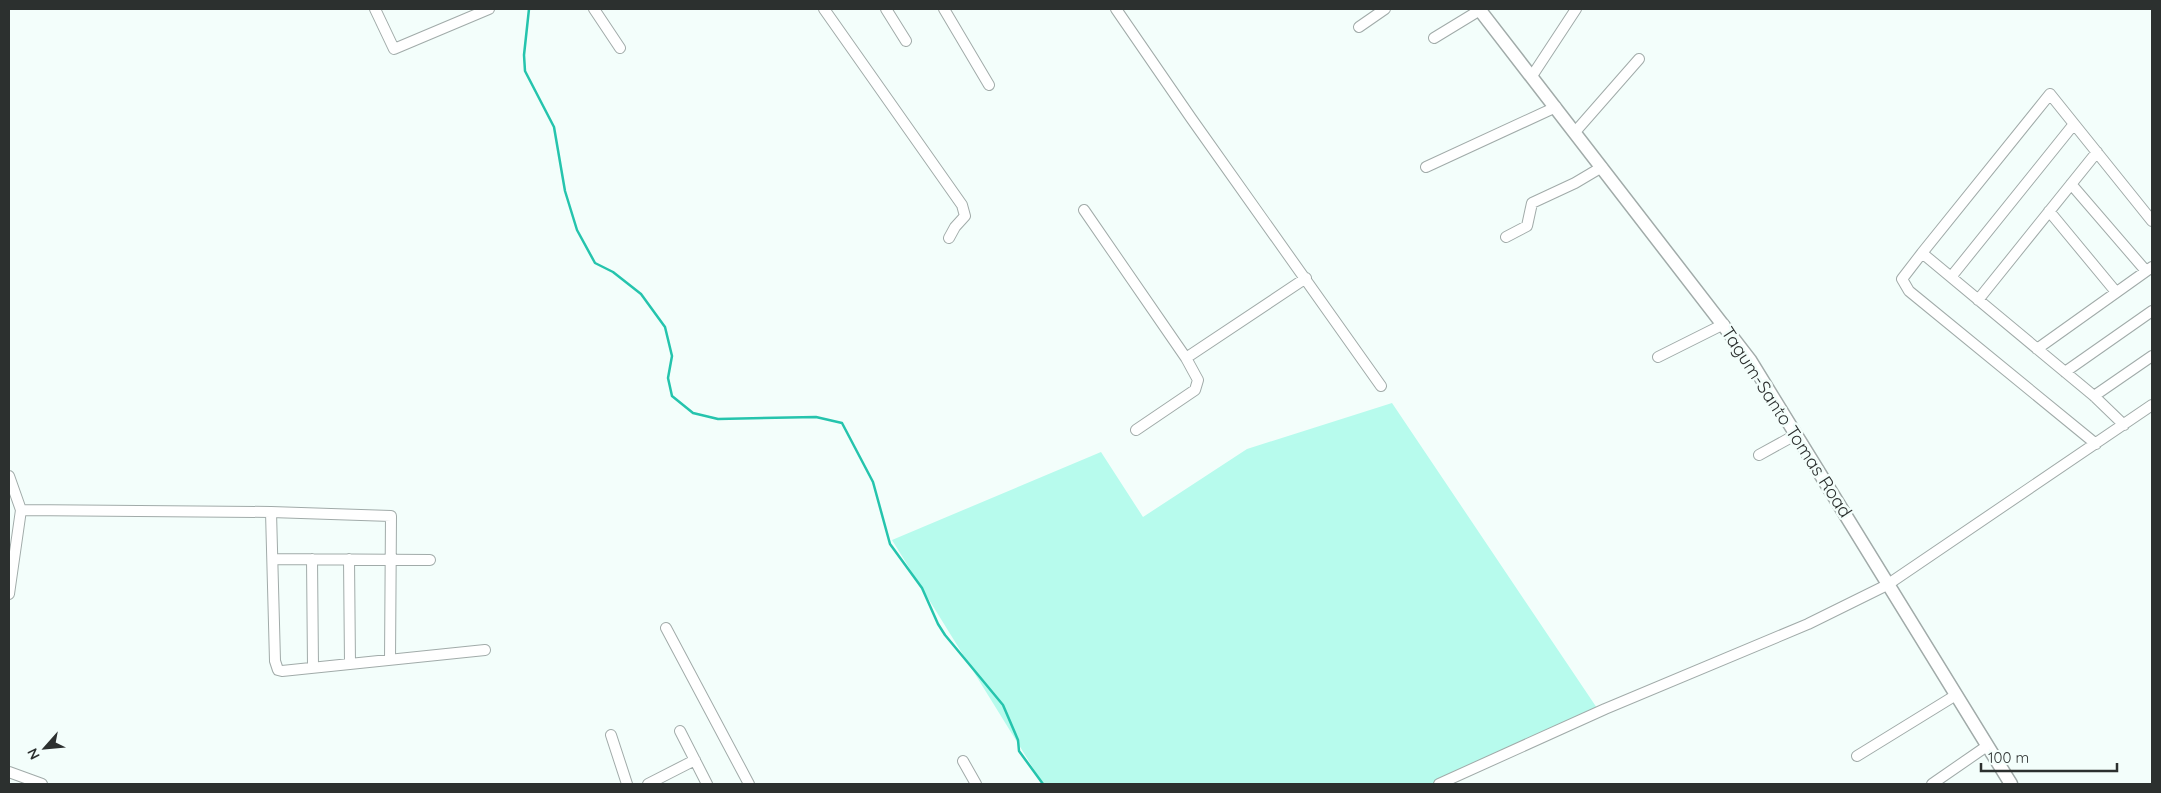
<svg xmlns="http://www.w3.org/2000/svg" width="2161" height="793" viewBox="0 0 2161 793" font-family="Quicksand,sans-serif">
<rect width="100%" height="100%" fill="#f3fefb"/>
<!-- green -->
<path fill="#b7fbed" d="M1392,403L1601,714L1447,784H1043L892,540L1101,452L1143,517L1247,449Z"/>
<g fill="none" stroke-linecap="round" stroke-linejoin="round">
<!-- stream -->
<path stroke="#25c4ad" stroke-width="2.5" d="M529,9L524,55L525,71L554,127L565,191L577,230L595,263L613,272L641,294L665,327L672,356L668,378L672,396L693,413L718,419L816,417L842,423L873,482L890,544L922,588L938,624L945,635L1003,705L1018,740L1019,751L1043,784"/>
<!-- minor casing -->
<g stroke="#a1aba9" stroke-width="12">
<path id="minor" d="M375,9L394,49L489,9
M594,9L620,48
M824,9L962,205L965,216L955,227L949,238
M886,9L906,41
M944,9L989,85
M1116,9L1191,118L1381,386
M1359,27L1385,9
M1434,38L1480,10
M1532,76L1576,9
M1575,132L1639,59
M1426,167L1556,107
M2071,184L2146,271
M1084,210L1186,358L1306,278
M2049,211L2116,292
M1506,237L1527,226L1532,203L1575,183L1602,167
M1922,253L1902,279L1909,291L2096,444
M1951,277L2074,124
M1978,300L2097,152
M2037,349L2152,267
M1658,357L1724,324
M2065,372L2152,311
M2094,396L2152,356
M2124,425L2094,396L1922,253L2050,94L2152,221
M1136,430L1195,390L1198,380L1186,358
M1759,455L1797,434
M9,476L21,510L9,594
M21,510L271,512L391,516L390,660
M271,512L275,661L278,670L282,671L485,650
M274,559L430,560
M312,559L313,667
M349,559L350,664
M666,628L749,784
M680,731L707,784
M611,735L627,784
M1857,756L1956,695
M963,761L976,784
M9,772L42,784
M648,784L695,760
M1439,784L1605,709L1808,624L1887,585L2152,405
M1932,784L1987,746"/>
</g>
<!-- major casing -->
<g stroke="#a1aba9" stroke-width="15">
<path id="major" d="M1479,9L1750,360L2011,784"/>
</g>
<!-- minor -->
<use href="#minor" stroke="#fff" stroke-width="10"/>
<!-- major -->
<use href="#major" stroke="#fff" stroke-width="12"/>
</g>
<g text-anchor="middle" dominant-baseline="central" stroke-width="5" stroke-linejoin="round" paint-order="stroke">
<!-- street labels -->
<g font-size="18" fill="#2c302f" stroke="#f3fefb">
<text transform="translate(1787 422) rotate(57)">Tagum-Santo Tomas Road</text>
</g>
</g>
<!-- border -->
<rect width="2161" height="793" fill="none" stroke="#2c302f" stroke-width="20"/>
<!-- north arrow -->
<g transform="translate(45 748) rotate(243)" stroke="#f3fefb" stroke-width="4" paint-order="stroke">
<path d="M0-4L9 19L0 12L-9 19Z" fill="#2c302f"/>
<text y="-8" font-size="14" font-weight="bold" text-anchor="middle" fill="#2c302f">N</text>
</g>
<!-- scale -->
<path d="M1981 763v8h136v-8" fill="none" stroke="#2c302f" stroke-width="2.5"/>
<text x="1988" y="763" font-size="15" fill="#2c302f" stroke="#f3fefb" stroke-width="4" paint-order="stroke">100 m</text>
</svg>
